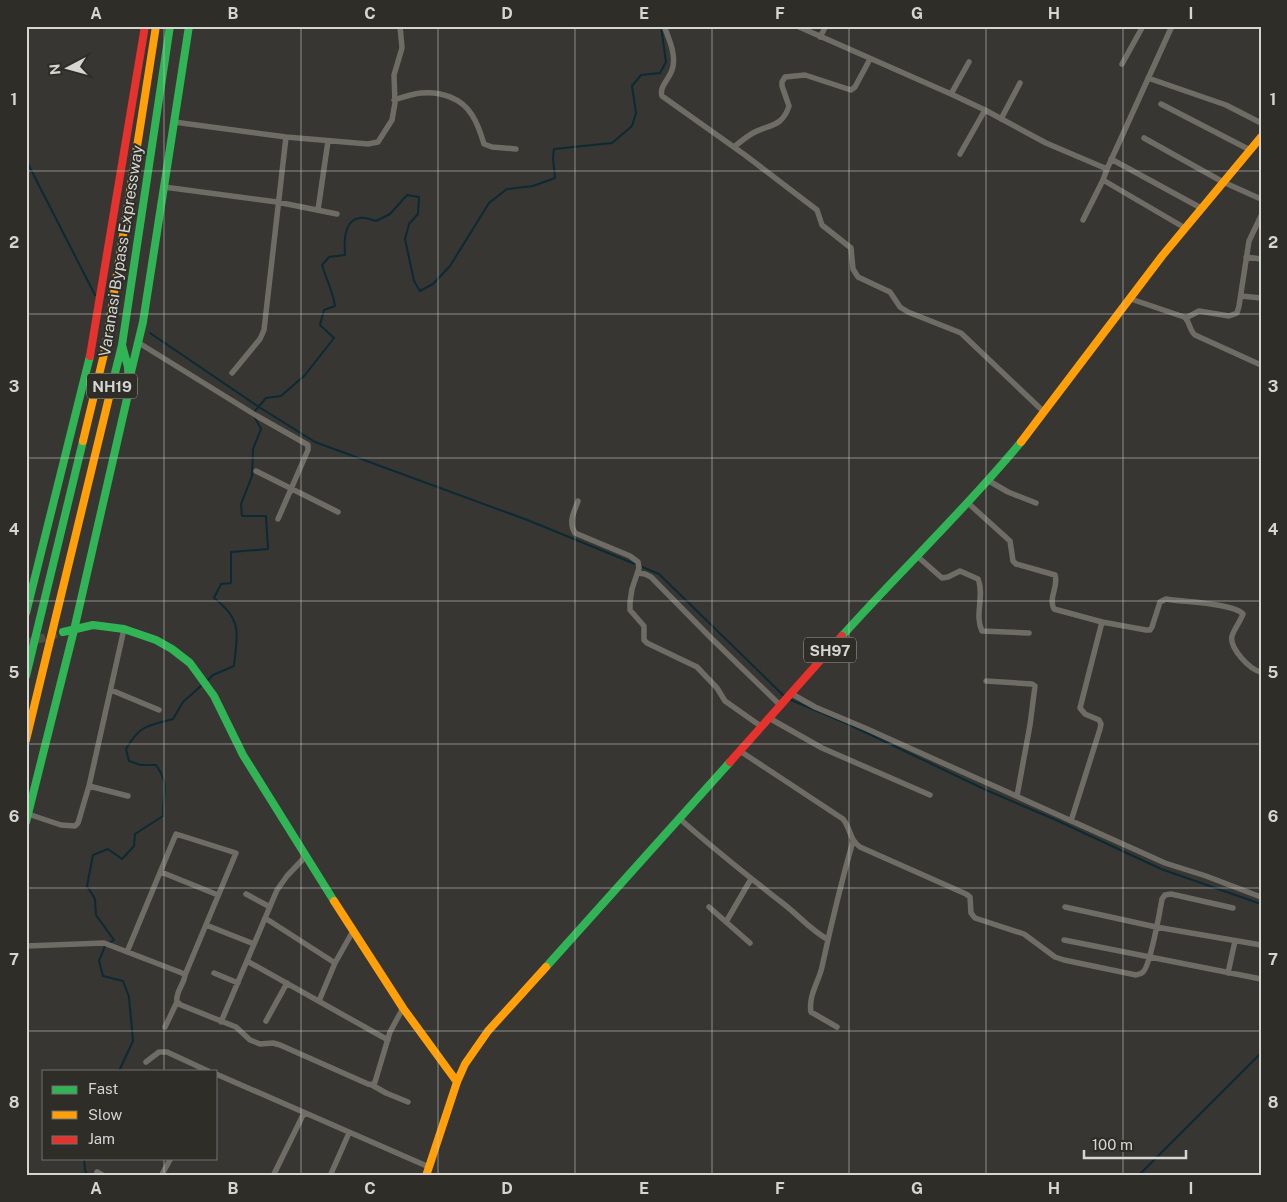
<svg xmlns="http://www.w3.org/2000/svg" width="1287" height="1202" viewBox="0 0 1287 1202" font-family="'Public Sans',sans-serif">
<rect width="100%" height="100%" fill="#373633"/>
<g fill="none" stroke-linecap="round" stroke-linejoin="round">
<!-- stream -->
<path stroke="#0c2a33" stroke-width="2" d="M26,160L95,295
M150,333L259,407L315,442L530,521L635,564
M254,412L266,398L281,396L305,375L334,338L320,325L324,310L335,306C333,291 326,279 322,265L329,257L345,255C344,243 343,220 360,218C365,217 372,220 376,221L390,214L407,195L419,197L418,214L409,224L405,239L414,281L420,291L433,284L450,266L489,203L507,189L533,186L555,178L553,158L554,149L612,143L632,126L636,113L632,86L641,75L660,73L666,62L661,26
M642,567L659,574L783,695
M206,682L213,675L234,666C237,633 243,620 214,598L221,584L231,583V552L268,549L266,516H242L241,504L252,476L253,449L261,429L254,416
M791,700L848,724L986,790L1056,820L1161,869L1261,904
M109,943L114,940L96,915L95,899L87,886L93,855L108,849L122,859L134,846L135,834L163,816C162,793 171,786 156,765H141L129,761L126,749C140,725 147,726 173,719L183,702L202,685
M105,946L99,961L103,976L123,981L129,997L133,1041L119,1071
M84,1158L85,1170L88,1176
M1138,1176L1261,1053"/>
<!-- secondary-tunnel -->
<path stroke="#4f4e4b" stroke-width="8" stroke-dasharray="8 4" stroke-linecap="butt" d="M26,643L63,632"/>
<!-- street -->
<path stroke="#6f6c65" stroke-width="5.5" d="M664,26C669,39 677,56 672,70C669,79 659,87 662,96L745,155L817,210L822,225L851,248L853,269L858,277L890,292L900,307L908,312L961,333L1044,412
M797,26L951,94L985,110L1046,143L1107,169L1103,180L1185,228
M820,37L826,26
M1122,64L1143,26
M1148,78L1226,105L1261,123
M951,94L969,62
M394,100C403,97 412,94 421,93C440,91 462,98 472,115C478,124 481,134 484,144L492,147L516,149
M1161,104L1250,150
M1001,119L1020,83
M174,122L286,137L368,144L378,142L392,120L395,103L394,75L402,48L400,26
M1144,138L1223,182L1261,199
M734,147C740,142 746,137 753,133C769,124 782,128 789,106L782,86V82L785,77L805,75L851,90L855,87L870,59
M960,154L985,110
M1111,159L1201,208
M1107,169L1172,26
M164,187L277,202L337,214
M318,210L328,141
M1083,220L1103,180
M1246,257L1261,259
M1241,296L1261,298
M1131,299L1184,317C1190,321 1189,330 1195,335L1261,365
M1186,318L1199,311L1229,316L1237,313L1239,306L1249,241L1261,216
M139,343L257,416L308,445V450L278,519
M232,373L260,339L264,330L286,137
M256,471L338,512
M989,481L1008,492L1036,503
M578,501C574,512 568,522 575,533L630,556L638,562L639,568L632,589L630,602V610L644,626V640L647,643L697,667L717,688L725,701L762,727
M968,503L1010,541L1013,561L1016,564L1055,575C1059,586 1048,598 1054,609L1102,622L1146,630H1150L1152,627L1160,602L1166,599C1182,602 1234,603 1243,614C1240,622 1234,629 1232,636C1229,648 1250,670 1261,672
M917,556L942,578L948,577L960,571L978,579C985,595 974,615 982,631L1029,633
M638,573L645,574L651,577L710,637L781,706
M124,629L89,786L128,796
M986,681L1032,684L1035,686L1030,725L1017,796
M111,690L159,710
M792,694L815,707L865,728L1165,863L1206,876L1261,897
M769,718L822,748L930,795
M740,751L843,819C851,829 849,839 860,847L966,894L970,897L971,913L975,918L1024,934L1055,957L1064,960L1136,975C1139,974 1141,974 1143,972C1150,966 1160,911 1162,899L1165,895L1171,894L1233,908
M28,814L61,825L75,826L78,823L89,786
M680,819C714,849 749,877 785,905C799,916 811,930 827,939
M1071,821L1100,729L1101,724L1099,720L1085,714L1080,708L1102,622
M161,872L218,895
M246,894L270,907
M709,907L750,943
M1065,907L1156,927L1261,945
M265,918L335,963
M726,922L751,879
M206,925L254,944
M1064,940L1261,979
M26,946L104,943L182,973L185,975C184,985 175,992 177,1002L181,1005L236,1027L250,1040L260,1044L273,1043L280,1045L368,1084L372,1085L375,1082L390,1032L403,1008
M127,952L176,834L236,853L185,975
M247,961L388,1040
M214,973L238,983
M1228,973L1235,941
M319,1001L335,963L353,931
M266,1021L287,983
M221,1022L277,890L287,876L305,857
M165,1027L177,1002
M837,1027L811,1012C808,996 819,981 822,967C831,925 841,883 853,841
M146,1062L159,1052H167L208,1071
M216,1074L429,1167
M372,1085L386,1093L408,1102
M97,1172L104,1176
M161,1176L171,1158
M273,1176L304,1113
M330,1176L349,1133"/>
<!-- fast -->
<path stroke="#30b455" stroke-width="8" d="M131,372L143,322L189,26
M113,381L122,345L170,26
M26,613L90,356
M63,632L93,625L124,629L156,640L172,649L190,663L214,696L243,755L334,901
M842,636C900,571 965,510 1021,442
M26,676L83,441
M26,822L74,630L129,390L128,367L122,345
M546,967L730,762"/>
<!-- slow -->
<path stroke="#ff9f0a" stroke-width="8" d="M83,441L105,350L156,26
M1021,442L1162,256L1261,137
M26,740L113,381
M334,901L403,1008L457,1082
M426,1176L457,1082L465,1064L488,1031L546,967"/>
<!-- jam -->
<path stroke="#e5322d" stroke-width="8" d="M90,356L145,26
M730,762L842,636"/>
</g>
<!-- grid -->
<path fill="none" stroke="#d5d5d2" stroke-width="1" stroke-opacity="0.55" d="M164,26V1071M301,26V1176M438,26V1176M575,26V1176M712,26V1176M849,26V1176M986,26V1176M1123,26V1176M26,171H1261M26,314H1261M26,458H1261M26,601H1261M26,744H1261M26,888H1261M26,1031H1261M164,1158V1176"/>
<g text-anchor="middle" dominant-baseline="central" stroke-width="4" stroke-linejoin="round" paint-order="stroke">
<!-- shield labels -->
<g fill="#2e2d28" stroke="#a3a39f" stroke-width="1">
<rect x="87" y="373.5" width="50" height="25" rx="4"/>
<rect x="804" y="637.5" width="52" height="25" rx="4"/>
</g>
<g font-size="15" font-weight="bold" fill="#d5d5d2">
<text x="112" y="386">NH19</text>
<text x="830" y="650">SH97</text>
</g>
<!-- street labels -->
<g font-size="16" fill="#d5d5d2" stroke="#2e2d28">
<text transform="translate(121 251) rotate(-81)">Varanasi Bypass Expressway</text>
</g>
</g>
<!-- border -->
<rect width="1287" height="1202" fill="none" stroke="#2e2d28" stroke-width="55"/>
<!-- legend -->
<rect x="42" y="1070" width="175" height="90" fill="#2e2d28" stroke="#71706c"/>
<rect x="52" y="1086" width="25" height="8" fill="#30b455" stroke="#71706c"/>
<text x="88" y="1094" font-size="15" fill="#d5d5d2">Fast</text>
<rect x="52" y="1111" width="25" height="8" fill="#ff9f0a" stroke="#71706c"/>
<text x="88" y="1120" font-size="15" fill="#d5d5d2">Slow</text>
<rect x="52" y="1136" width="25" height="8" fill="#e5322d" stroke="#71706c"/>
<text x="88" y="1144" font-size="15" fill="#d5d5d2">Jam</text>
<!-- north arrow -->
<g transform="translate(68 68) rotate(264)" stroke="#2e2d28" stroke-width="4" paint-order="stroke">
<path d="M0-4L9 19L0 12L-9 19Z" fill="#d5d5d2"/>
<text y="-8" font-size="14" font-weight="bold" text-anchor="middle" fill="#d5d5d2">N</text>
</g>
<!-- scale -->
<path d="M1084 1150v8h102v-8" fill="none" stroke="#d5d5d2" stroke-width="2.5"/>
<text x="1092" y="1150" font-size="15" fill="#d5d5d2" stroke="#2e2d28" stroke-width="4" paint-order="stroke">100 m</text>
<rect x="28" y="28" width="1232" height="1146" fill="none" stroke="#d5d5d2" stroke-width="2"/>
<g font-size="16" text-anchor="middle" font-weight="bold" fill="#d5d5d2">
<text x="96" y="19">A</text>
<text x="233" y="19">B</text>
<text x="370" y="19">C</text>
<text x="507" y="19">D</text>
<text x="644" y="19">E</text>
<text x="780" y="19">F</text>
<text x="917" y="19">G</text>
<text x="1054" y="19">H</text>
<text x="1191" y="19">I</text>
<text x="14" y="105">1</text>
<text x="1273" y="105">1</text>
<text x="14" y="248">2</text>
<text x="1273" y="248">2</text>
<text x="14" y="392">3</text>
<text x="1273" y="392">3</text>
<text x="14" y="535">4</text>
<text x="1273" y="535">4</text>
<text x="14" y="678">5</text>
<text x="1273" y="678">5</text>
<text x="14" y="822">6</text>
<text x="1273" y="822">6</text>
<text x="14" y="965">7</text>
<text x="1273" y="965">7</text>
<text x="14" y="1108">8</text>
<text x="1273" y="1108">8</text>
<text x="96" y="1194">A</text>
<text x="233" y="1194">B</text>
<text x="370" y="1194">C</text>
<text x="507" y="1194">D</text>
<text x="644" y="1194">E</text>
<text x="780" y="1194">F</text>
<text x="917" y="1194">G</text>
<text x="1054" y="1194">H</text>
<text x="1191" y="1194">I</text>
</g>
</svg>
